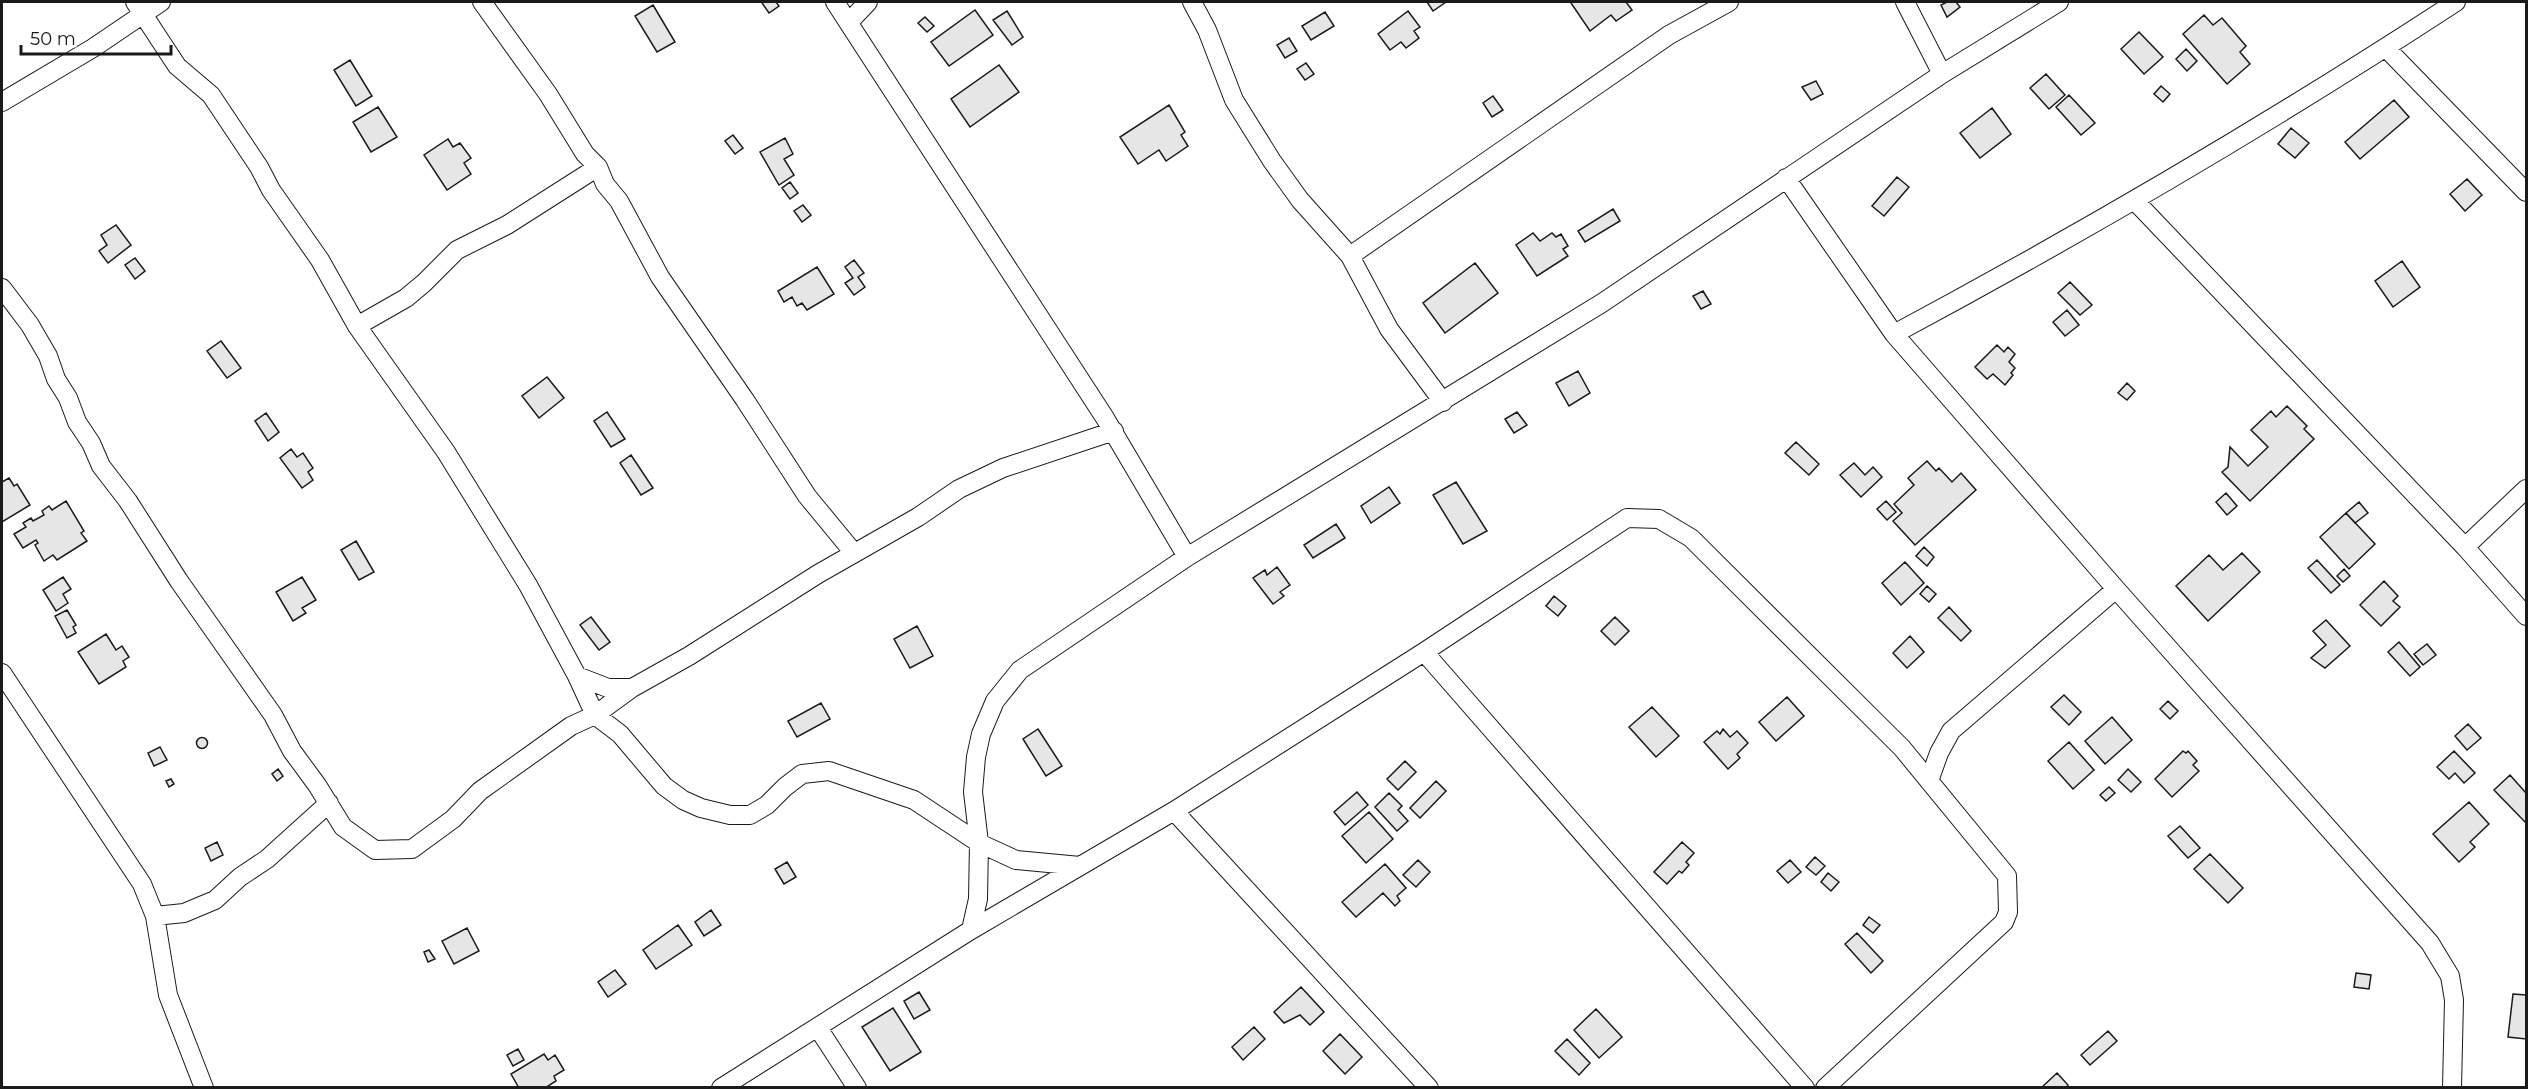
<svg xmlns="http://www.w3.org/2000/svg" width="2528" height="1089" viewBox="0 0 2528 1089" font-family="Montserrat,sans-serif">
<rect width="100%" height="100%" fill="#fff"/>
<!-- building -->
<path fill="#e6e6e6" stroke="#1a1a1a" stroke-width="1.5" d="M765,2H776L779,6L769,13L762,3Z
M1427,2H1446L1433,11Z
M1573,2H1626L1632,10L1616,21L1611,15L1590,31L1571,3Z
M1947,2H1956L1960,7L1947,17L1941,5Z
M653,5L675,42L657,52L635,16Z
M975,10L993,35L949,66L931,42Z
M1007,11L1023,37L1012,45L993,20Z
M1408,11L1420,27L1414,31L1419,38L1406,48L1401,42L1390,50L1378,34Z
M1325,12L1334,26L1311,40L1302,26Z
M2204,15L2213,25L2222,18L2246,46L2240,52L2250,64L2227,84L2183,34Z
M925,17L934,26L927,32L918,23Z
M2139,32L2163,57L2144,74L2121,49Z
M1289,38L1297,51L1285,58L1277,45Z
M2186,49L2197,61L2187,71L2176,59Z
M350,60L372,96L356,106L334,70Z
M1306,63L1314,74L1305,80L1297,69Z
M999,65L1019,92L970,127L951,99Z
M2046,74L2065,95L2049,109L2030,88Z
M1816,81L1823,94L1811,100L1802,87Z
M2161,86L2170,94L2163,102L2154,94Z
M2069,95L2095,123L2081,135L2056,107Z
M1493,96L1503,110L1492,117L1483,103Z
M2394,100L2409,117L2360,159L2345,142Z
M1169,105L1185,132L1181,135L1188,146L1166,161L1159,150L1138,164L1120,137Z
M378,107L397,137L371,152L353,122Z
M1992,108L2011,134L1980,158L1960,133Z
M2291,128L2309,143L2295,158L2278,144Z
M733,135L743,148L735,154L725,141Z
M785,138L793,154L784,159L794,175L779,185L760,152Z
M448,139L453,147L460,143L471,158L464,163L471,174L447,190L424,155Z
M1897,177L1909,187L1884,216L1872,206Z
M2467,179L2482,195L2465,211L2450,194Z
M790,182L798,193L790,199L782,188Z
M803,205L811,215L802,222L794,211Z
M1613,209L1620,221L1585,242L1578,231Z
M116,225L131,245L108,263L99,251L107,245L101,235Z
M1533,233L1540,241L1552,233L1556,237L1561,234L1568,246L1563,249L1568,256L1537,276L1516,245Z
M135,258L145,271L135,279L125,265Z
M854,260L864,273L858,277L865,287L854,295L845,283L853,278L845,267Z
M2402,261L2420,287L2393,307L2375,281Z
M1475,263L1498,293L1445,333L1423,303Z
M817,267L834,294L807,310L802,303L797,306L792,297L784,302L778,291Z
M2070,282L2092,305L2080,315L2058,293Z
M1703,291L1711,304L1701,309L1693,296Z
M2067,310L2079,325L2065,336L2053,322Z
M221,341L241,368L227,378L207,351Z
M1997,345L2004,352L2008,347L2015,354L2009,362L2015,368L2011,373L2013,375L2005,385L1993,374L1987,379L1975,367Z
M1578,371L1590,393L1569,406L1556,383Z
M547,377L564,398L539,418L522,396Z
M2127,383L2135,391L2127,400L2118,393Z
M2287,406L2307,426L2304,429L2314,439L2250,501L2222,472L2228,467L2230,447L2248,466L2268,447L2251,430L2271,411L2276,417Z
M607,412L625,439L611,447L594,421Z
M1517,412L1527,425L1514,433L1505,419Z
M266,413L279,432L268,441L255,421Z
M1796,442L1819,464L1809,475L1785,453Z
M291,449L297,457L303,453L313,468L308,472L313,480L302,488L280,458Z
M631,455L653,488L641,495L620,463Z
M1927,461L1936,471L1939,468L1952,482L1961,473L1976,490L1915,545L1893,521L1902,513L1894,504L1914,485L1908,478Z
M1854,463L1865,475L1873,467L1882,477L1861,497L1840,475Z
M9,478L14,486L17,484L30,505L2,522V482Z
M1456,482L1487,531L1463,544L1433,495Z
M1389,487L1400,503L1371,523L1361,506Z
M2226,493L2237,506L2227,515L2216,502Z
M66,501L84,531L81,533L87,541L57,560L53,555L44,561L35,545L38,543L36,540L23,548L14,534L26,527L23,523L31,518L33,521L44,515L42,511L49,506L52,510Z
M1886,501L1896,512L1887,520L1877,509Z
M2359,502L2368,513L2355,523L2346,513Z
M2346,513L2375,544L2349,569L2320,537Z
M1336,524L1345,538L1313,558L1304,545Z
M356,541L374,572L359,580L341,550Z
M1924,547L1934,557L1927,566L1916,556Z
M2242,553L2260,572L2208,621L2176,586L2209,555L2223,570Z
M2317,560L2340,585L2331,593L2308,568Z
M1905,562L1924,583L1901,605L1882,583Z
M1277,567L1290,585L1280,592L1284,596L1273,604L1253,578L1265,570L1267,575Z
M2344,569L2350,576L2343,582L2337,576Z
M63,577L71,589L63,594L68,603L56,611L43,590Z
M302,577L316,600L302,608L306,613L293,621L276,592Z
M2384,581L2398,596L2393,601L2400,607L2381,626L2360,605Z
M1927,586L1936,594L1929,602L1920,594Z
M1554,596L1566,606L1558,616L1546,606Z
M1949,607L1971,631L1961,641L1938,618Z
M67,610L76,625L73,627L76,633L67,638L55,616Z
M591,617L610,642L599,650L580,625Z
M1615,617L1629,631L1615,645L1601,631Z
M2326,620L2350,646L2325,668L2311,658L2326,645L2313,631Z
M917,626L933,656L910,668L894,639Z
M106,634L116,650L122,646L129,657L123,661L126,667L99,684L78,652Z
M1910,636L1924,652L1907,668L1893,653Z
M2399,642L2420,667L2410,676L2388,652Z
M2427,644L2436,655L2423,665L2414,654Z
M2064,695L2081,712L2069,725L2051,707Z
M1787,697L1804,716L1776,741L1759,722Z
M2168,701L2178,711L2170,719L2160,709Z
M821,703L830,719L797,737L788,721Z
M1652,707L1679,736L1656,757L1629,727Z
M2112,717L2132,740L2105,764L2085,741Z
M2468,724L2481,738L2467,750L2455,736Z
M1038,729L1062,766L1046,776L1023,739Z
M1723,729L1730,737L1737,731L1748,743L1737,754L1740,758L1728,769L1704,742L1717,731L1720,734Z
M196.5 743a5.5 5.5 0 1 1 11 0a5.5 5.5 0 1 1-11 0Z
M2069,742L2094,770L2073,789L2048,761Z
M160,747L167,760L154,766L148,753Z
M2183,751L2186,753L2188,751L2197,761L2193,765L2199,771L2172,797L2155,779Z
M2454,751L2475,773L2464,783L2455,773L2449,779L2437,767Z
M1405,761L1416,772L1398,790L1387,779Z
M278,769L283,776L277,781L272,774Z
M2128,769L2141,782L2131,792L2118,780Z
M2510,775L2526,793V823L2494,790Z
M171,779L174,784L169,787L166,781Z
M1436,781L1446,791L1420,818L1410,808Z
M2109,787L2115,793L2106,801L2100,795Z
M1357,792L1368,805L1345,825L1334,812Z
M1389,793L1402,806L1398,810L1408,821L1397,831L1375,807Z
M2469,802L2489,824L2470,842L2475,847L2459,862L2433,834Z
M1369,812L1393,839L1366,863L1342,836Z
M2180,826L2200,848L2188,858L2168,836Z
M217,842L223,855L211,861L205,848Z
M1682,842L1694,853L1686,862L1689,865L1682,873L1679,871L1667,884L1654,872Z
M2210,854L2243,888L2228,903L2194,869Z
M1815,857L1825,866L1816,875L1806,867Z
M1418,860L1430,872L1416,887L1403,875Z
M1790,860L1801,872L1788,883L1777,871Z
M787,862L796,877L784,884L775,869Z
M1385,864L1406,888L1397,896L1400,901L1395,906L1383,893L1356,917L1342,902Z
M1828,873L1839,882L1831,891L1821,882Z
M711,910L721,925L704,936L695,922Z
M1869,917L1880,925L1873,933L1863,925Z
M678,925L692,945L656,969L643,950Z
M467,928L479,951L454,964L442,941Z
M1857,933L1883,961L1871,973L1845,944Z
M429,950L435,959L428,962L424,952Z
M615,970L626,984L608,997L598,982Z
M2356,973L2371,975L2369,989L2354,987Z
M1301,987L1324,1012L1310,1025L1300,1015L1284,1023L1274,1012Z
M919,992L930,1010L914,1019L904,1001Z
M2513,994L2526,995V1039L2508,1037Z
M893,1008L921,1052L890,1071L862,1027Z
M1596,1009L1622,1037L1599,1058L1574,1030Z
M1254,1027L1265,1039L1243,1060L1232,1047Z
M2108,1031L2117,1041L2090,1065L2081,1055Z
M1340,1034L1362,1057L1345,1074L1323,1051Z
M1567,1039L1590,1063L1579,1075L1555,1051Z
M518,1049L524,1060L513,1066L507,1055Z
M544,1054L548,1060L555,1055L564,1070L554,1076L556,1081L548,1086L549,1088H519L511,1074Z
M2057,1073L2068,1085L2066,1088H2041Z"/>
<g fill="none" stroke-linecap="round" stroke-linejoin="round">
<!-- minor casing -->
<g stroke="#1a1a1a" stroke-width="20">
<path id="minor" d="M135,2L177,66L211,95L259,167L271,190L320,260L357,326L446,452L528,585L577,676L595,715L620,734L664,786L683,800L701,808L730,815H750L767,805L785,787L802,774L829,771L914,800L979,843L1016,860L1080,866
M482,2L548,94L585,154L598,167L605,184L619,201L660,277L745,400L807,496L854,553
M835,2L1105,418L1187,557
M1192,2L1207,30L1234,100L1272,161L1300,200L1350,256L1389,329L1443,402
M1905,2L1942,74
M849,22L868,2
M2386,48L2526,192
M2,102L93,48L161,2
M1786,178L1894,334L2116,589L2430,943L2450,976L2454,1000L2452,1088
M2135,201L2465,547L2526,616
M1350,256L1669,35L1729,2
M2,288L30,325L48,356L56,379L68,398L77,422L91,443L101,466L128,501L179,581L273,715L292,751L317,785L343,827L375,850L412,849L453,819L480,791L571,726L595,715L632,688L689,656L818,574L918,517L959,489L1003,468L1114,431
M357,326L406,298L424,283L457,250L507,225L598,167
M1894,334C2086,231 2274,121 2456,2
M2465,547L2526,489
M1424,652L1805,1088
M2,673L142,884L155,916L168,995L204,1088
M577,676L608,688H632
M1929,781L1939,753L1951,731L2116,589
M1174,811L1429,1088
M155,916L184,913L215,900L240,877L267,859L329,803
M971,930L978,899L979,843L973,792L976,757L981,734L995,701L1020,670L1187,557L1602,303L1942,74L2059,2
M818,1028L857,1088
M721,1088L971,930L1174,811L1424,652L1627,518L1659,519L1691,538L1902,748L2007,876L2008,912L2004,922L1825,1088"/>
</g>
<!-- minor -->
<use href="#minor" stroke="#fff" stroke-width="18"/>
</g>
<!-- border -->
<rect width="2528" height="1089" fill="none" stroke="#1a1a1a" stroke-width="6"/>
<!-- scale -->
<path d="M21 45v9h150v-9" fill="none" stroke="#1a1a1a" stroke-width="3"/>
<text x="30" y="45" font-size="18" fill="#1a1a1a" stroke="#ffffff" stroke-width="4.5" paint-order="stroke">50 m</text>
</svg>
